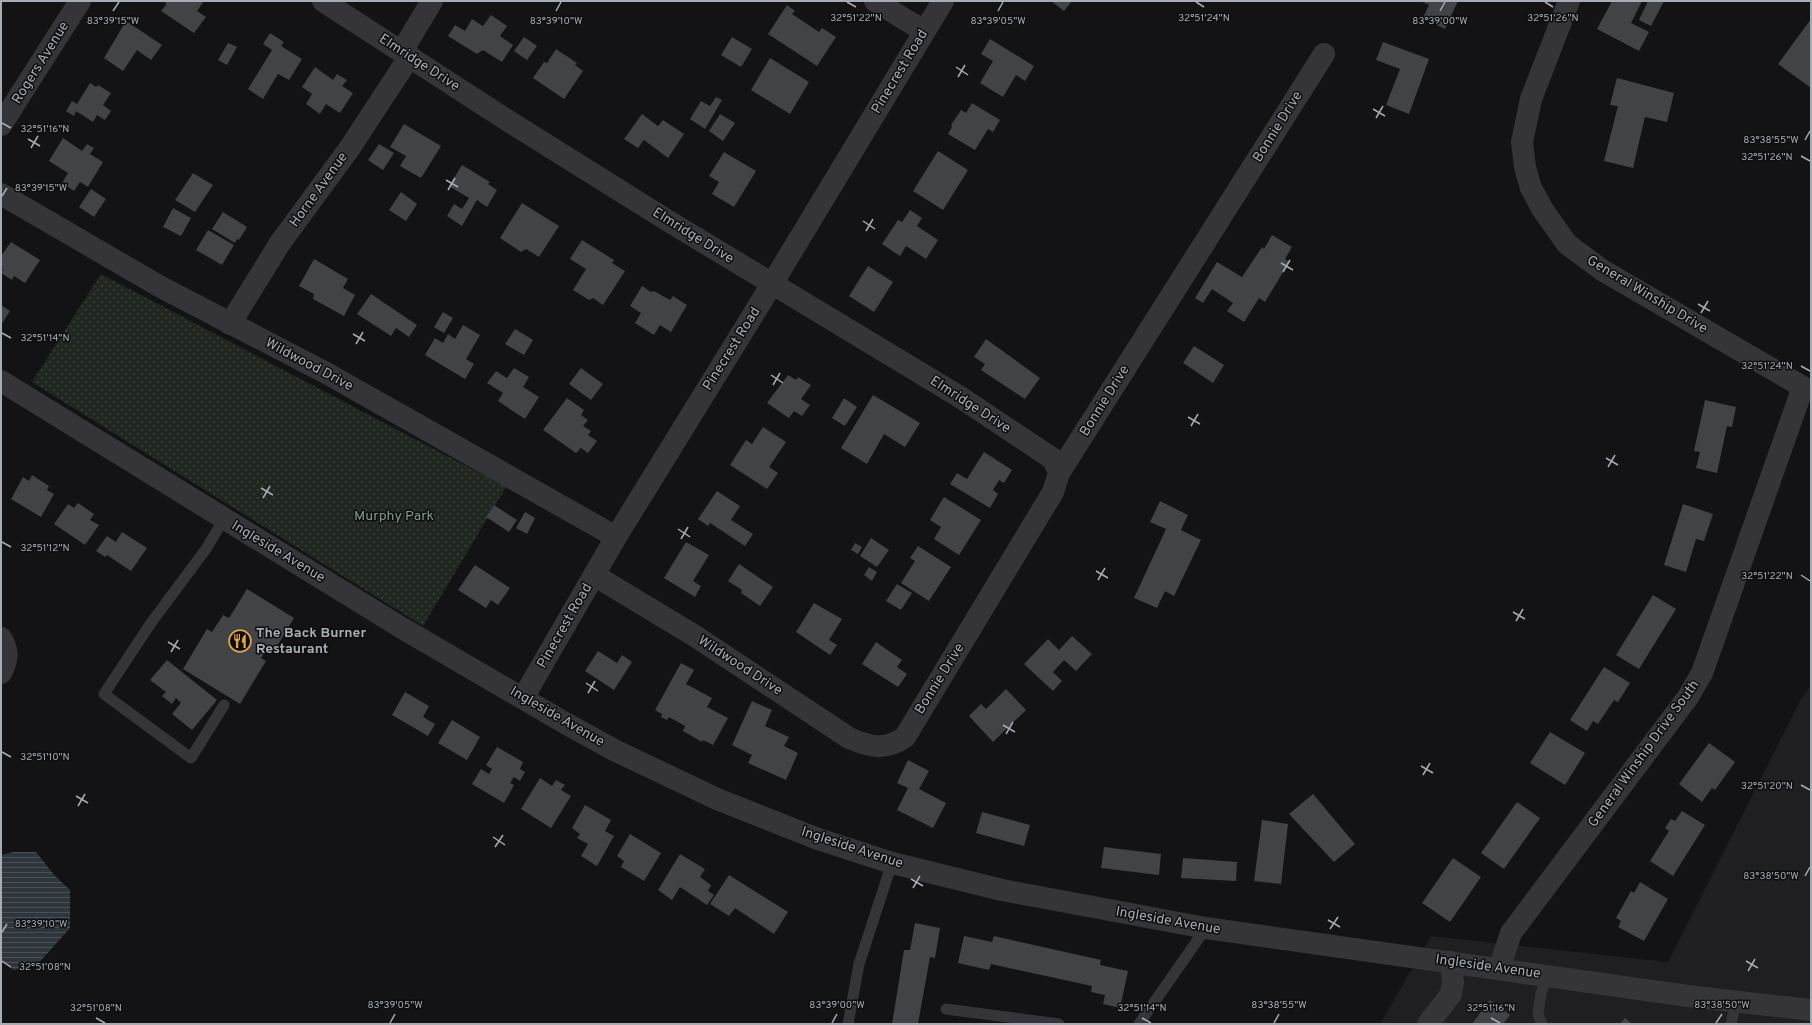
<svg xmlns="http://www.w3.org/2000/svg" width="1812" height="1025" viewBox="0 0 1812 1025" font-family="Overpass,sans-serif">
<defs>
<pattern id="park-dots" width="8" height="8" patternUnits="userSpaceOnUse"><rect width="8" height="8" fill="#202720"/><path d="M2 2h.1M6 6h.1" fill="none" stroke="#3d443e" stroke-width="1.8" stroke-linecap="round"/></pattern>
<pattern id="water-rules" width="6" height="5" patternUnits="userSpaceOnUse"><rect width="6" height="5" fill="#2e363c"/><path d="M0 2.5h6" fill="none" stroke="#495056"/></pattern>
</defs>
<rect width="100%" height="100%" fill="#131315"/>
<!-- built -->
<path fill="#1f1f21" d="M1811,685V1024H1380L1431,936L1668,962L1802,697Z"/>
<!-- park -->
<path fill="url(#park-dots)" d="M101,274L506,487L423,626L32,382Z"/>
<!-- water -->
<path fill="url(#water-rules)" d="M13,852H36L55,876L70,890V928L36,966L14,970L1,962V855Z"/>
<!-- building -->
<path fill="#424347" d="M165,1H204L197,11L206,17L194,33L161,11L166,5Z
M1051,1H1072L1064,11Z
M1421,1H1458L1445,29L1423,18L1429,5Z
M1612,1H1642L1631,23L1649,32L1639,51L1597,29Z
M1648,1H1664L1651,26L1639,20Z
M787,5L795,11L792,14L819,32L822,28L836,37L817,66L768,34Z
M491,15L507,26L500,36L513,45L502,62L483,50L477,54L448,36L455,25L465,31L472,19L483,26Z
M1811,19V88L1778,64Z
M126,21L162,45L151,60L137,50L123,71L104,58Z
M270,33L284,42L281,46L302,59L289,80L278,74L263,99L248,89L272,50L263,44Z
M524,37L537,46L527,60L514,51Z
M732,37L752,49L741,67L721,55Z
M990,39L1034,66L1025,81L1016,75L1003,97L980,83L993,61L981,54Z
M1383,42L1429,59L1409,114L1386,105L1400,69L1376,60Z
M228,43L237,47L227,65L218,60Z
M556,49L577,63L575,65L583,71L564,99L533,78L544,62L547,63Z
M770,58L809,82L790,114L751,90Z
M315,67L333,80L337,74L347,80L342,86L353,93L340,113L326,104L320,114L306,104L312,94L302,87Z
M1617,78L1674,93L1667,122L1645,117L1633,168L1604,161L1618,106L1610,105Z
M90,83L96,87L98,85L111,93L103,105L111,111L105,120L97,115L93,122L76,111L74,116L66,111L72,101L77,104Z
M716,97L722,100L705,129L690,119L701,101L710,106Z
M972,103L1000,120L993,132L988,129L975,150L948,134L952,127L951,125L961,110L966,113Z
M642,114L658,126L663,120L684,134L668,158L644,140L638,148L624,139Z
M720,114L735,123L723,141L709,131Z
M404,124L441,146L421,178L400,166L406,156L390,147Z
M63,138L82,151L87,144L94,148L90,154L103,162L88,187L80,182L74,191L62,183L68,173L49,161Z
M379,144L394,153L383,170L368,160Z
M938,151L968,170L943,210L913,191Z
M724,152L756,171L734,207L712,194L719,182L709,176Z
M462,165L490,182L488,184L497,190L487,207L477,200L462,226L447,216L454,204L462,209L469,198L449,186Z
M193,173L213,185L195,212L175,200Z
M91,189L106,199L94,217L79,207Z
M401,192L417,204L406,221L389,210Z
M522,203L559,226L539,257L526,249L521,252L500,238Z
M173,208L191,218L181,236L163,227Z
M910,210L922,218L917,226L938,240L926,259L906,246L900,256L882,244L898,220L902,222Z
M223,212L247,227L239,240L237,239L235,243L212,229Z
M208,230L234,245L222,265L196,250Z
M1272,235L1292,247L1285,259L1289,262L1265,302L1259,298L1244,322L1227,311L1233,303L1212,289L1203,303L1195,298L1217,262L1242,277L1262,247L1264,249Z
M582,240L614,260L612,263L625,271L603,305L593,298L589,300L573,290L586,269L570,259Z
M11,242L40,260L25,283L14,276L12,280L1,273L3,269L1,268V256Z
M314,259L348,279L343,288L355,295L344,316L313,299L314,294L299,286Z
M868,266L893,282L874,312L849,296Z
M642,286L651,292L654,291L670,300L673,296L687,305L671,332L660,325L654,335L635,323L641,313L630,306Z
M371,294L417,325L409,337L396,328L391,336L357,314Z
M1,305L10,311L1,325Z
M443,312L453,318L444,333L434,327Z
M463,325L480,335L466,359L474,364L465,379L425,355L435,338L443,343L448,334L455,339Z
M515,329L533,340L524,355L505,344Z
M986,339L1040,378L1025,399L981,370L985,364L974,357Z
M1194,346L1224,365L1213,383L1183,363Z
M514,368L529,377L523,387L539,397L525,419L498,401L503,393L487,383L496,371L507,378Z
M581,368L603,384L591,400L569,384Z
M788,375L796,380L798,377L811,385L801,399L810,405L802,416L794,411L789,418L767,403Z
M873,395L920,423L905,447L884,434L867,464L841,448Z
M567,398L584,410L581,415L588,420L583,426L591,431L588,435L597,441L588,453L581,448L576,453L543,430Z
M844,398L857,407L845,426L832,418Z
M1705,400L1736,407L1732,427L1727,426L1717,473L1696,468L1700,452L1694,451Z
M763,427L786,442L769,467L778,473L767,489L730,465L746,440L752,444Z
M984,452L1012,470L1004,483L999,480L993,490L998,494L990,508L950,484L957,473L967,479Z
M32,475L49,486L47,490L54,494L41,517L11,499L23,477L29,481Z
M717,491L740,506L731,520L753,534L745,546L710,523L708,526L698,519Z
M944,497L981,520L959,555L934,539L941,527L930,520Z
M1160,501L1188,515L1181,530L1201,540L1174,596L1165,591L1157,608L1134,598L1166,529L1150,522Z
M78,503L94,514L90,520L99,525L85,545L54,524L68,504L74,508Z
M1683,504L1713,514L1704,541L1696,539L1686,572L1664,565Z
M494,505L517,520L509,532L486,517Z
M525,512L535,518L527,534L516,528Z
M122,532L147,548L131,571L107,555L105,557L96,551L107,536L116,542Z
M871,538L889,550L877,567L860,556Z
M686,542L709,555L693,581L701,586L695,597L664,578Z
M855,543L862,547L858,554L851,550Z
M918,546L951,567L929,601L901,583L915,561L910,558Z
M739,564L773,587L760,606L741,593L742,590L728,581Z
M475,565L510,588L498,605L491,600L486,608L458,590Z
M869,567L877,572L872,581L864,575Z
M897,584L912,593L901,610L886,601Z
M247,589L294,618L273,653L267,649L261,658L266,661L240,704L183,669L207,629L212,632L223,615L229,618Z
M1653,595L1676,609L1639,669L1616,655Z
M814,603L842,619L829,640L837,645L830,655L796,632Z
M1072,636L1092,654L1076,671L1064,660L1053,672L1062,681L1053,691L1024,664L1048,639L1059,650Z
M876,642L902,660L897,667L907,674L898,687L862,664Z
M598,651L617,663L622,655L632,662L614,690L585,671Z
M167,660L217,700L192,730L172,714L181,703L176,698L172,704L162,696L166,692L150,680Z
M681,663L694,670L686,684L712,698L707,707L728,718L713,745L703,740L702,742L683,731L685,726L669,717L667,720L661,717L662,714L655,710Z
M1604,667L1630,683L1618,702L1614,700L1598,724L1593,721L1587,731L1570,720Z
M1006,689L1026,710L993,742L969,716L981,704L986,709Z
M405,692L429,706L423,717L435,724L428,736L392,715Z
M752,701L772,710L765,726L789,737L784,746L798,753L786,780L748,763L752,755L732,745Z
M452,720L480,737L467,760L438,743Z
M1550,732L1585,753L1565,785L1530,763Z
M1709,743L1735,762L1715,790L1712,788L1702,802L1679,784Z
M497,747L523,762L520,769L525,772L520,781L514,777L510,783L514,785L504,803L472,784L481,769L489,774L492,769L486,765Z
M908,760L929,771L919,789L946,803L933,828L897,810L908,788L897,783Z
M540,778L552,786L556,780L565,785L561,790L571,796L551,828L521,809Z
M1313,794L1355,844L1334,862L1289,814Z
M1517,802L1540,818L1504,869L1481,853Z
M585,805L611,820L605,831L614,836L597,866L581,856L588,844L577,838L580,834L572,828Z
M1682,811L1705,825L1673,876L1650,861L1669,831L1665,828L1671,819L1675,821Z
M982,812L1030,825L1024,846L976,833Z
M1262,820L1288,824L1281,884L1254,881Z
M630,834L661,853L644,881L621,867L624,861L617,856Z
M1104,847L1161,854L1159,875L1101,868Z
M680,854L705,869L700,877L711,885L708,891L714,895L707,905L680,887L672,900L658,890Z
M1183,858L1237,862L1236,881L1181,878Z
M1453,858L1481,877L1450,922L1422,903Z
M729,875L788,912L774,934L735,908L729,916L710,904Z
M1640,882L1668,899L1644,941L1618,927L1621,921L1616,918L1631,891L1634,893Z
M915,923L940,928L935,958L930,957L918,1024H892L904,950H910Z
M964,936L992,942L994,936L1101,960L1100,965L1128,971L1120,1008L1103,1004L1105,995L1091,992L1092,986L991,964L989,970L958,963Z
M1490,1000L1510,1015L1503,1024H1472Z
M1625,1018L1632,1024H1620Z"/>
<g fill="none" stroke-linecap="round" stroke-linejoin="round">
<!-- service -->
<path stroke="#353539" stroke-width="11" d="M224,705L191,758L104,694L151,623L206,549L224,519
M946,1009L1059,1024
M848,1024L859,964L892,863
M1139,1024L1206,928
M1542,1024L1538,1014L1541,993L1548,976
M1731,1024L1736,1001"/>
<!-- minor -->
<path stroke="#353539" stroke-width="22" d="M323,1L510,122L670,222L960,397L1053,459L1059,473
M875,1L924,31
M1569,1L1531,99L1522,142L1525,167L1531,188L1543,210L1567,244L1602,270L1803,387L1811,390
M402,51L432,1
M1,125L80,1
M1,194L159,286L328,374L616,537
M230,324L280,243L349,149L410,56
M594,575L695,636L849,738C870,747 885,751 905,737L1053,492L1059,473L1324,54
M1,638C9,651 8,659 1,673
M523,698L616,537L772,284L943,1
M1499,969L1511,933L1688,697L1702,673L1803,387
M1428,1024L1451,994L1453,982L1451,962"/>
<!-- tertiary -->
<path stroke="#353539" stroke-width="22" d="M1,381L402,628L565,723L614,750L717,799L818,839L892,863L1002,890L1206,928L1688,996L1811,1010"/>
</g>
<!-- ticks -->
<path fill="none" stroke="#a6abb4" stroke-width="1.5" d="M847,2L856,7M1196,2L1204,7M1545,2L1553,7M113,11L119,2M556,11L561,2M998,11L1003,2M1440,11L1445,2M956,67L968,75M958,77L965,65M1373,109L1385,116M1376,118L1383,106M2,123L11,128M28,139L40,146M1805,140L1810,131M31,148L38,136M1801,156L1810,161M446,180L458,187M448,190L455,178M2,196L7,188M863,221L875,229M866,231L873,219M1281,263L1293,270M1283,272L1290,260M1698,304L1710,311M1701,313L1708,301M2,333L11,338M353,334L365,341M356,344L363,332M1801,366L1810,371M771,375L783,383M773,385L780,373M1188,417L1200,424M1191,426L1198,414M1606,458L1618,465M1608,467L1615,455M261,488L273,495M263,498L270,486M678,529L690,537M681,539L688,527M2,542L11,547M1096,571L1108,578M1801,575L1810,581M1098,580L1105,568M1513,612L1525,619M1516,621L1523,609M168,642L180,649M171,652L178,640M586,683L598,691M588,693L595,681M1003,725L1015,732M1006,734L1013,722M2,752L11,757M1421,766L1433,773M1423,775L1430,763M1801,785L1810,790M76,796L88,803M78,806L85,794M493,837L505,845M495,847L503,835M1805,876L1810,867M911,879L923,886M913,888L920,876M1328,920L1340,927M1330,929L1338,917M2,932L7,924M2,961L11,967M1746,961L1758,968M1748,971L1755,959M96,1018L105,1023M1142,1018L1151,1023M1491,1018L1500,1023M390,1023L395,1014M832,1023L837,1014M1274,1023L1279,1014M1716,1023L1722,1014"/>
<!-- icons -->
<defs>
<g id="restaurant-ring" transform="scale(1.15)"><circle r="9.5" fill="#0e0e10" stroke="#dea542" stroke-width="1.5"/><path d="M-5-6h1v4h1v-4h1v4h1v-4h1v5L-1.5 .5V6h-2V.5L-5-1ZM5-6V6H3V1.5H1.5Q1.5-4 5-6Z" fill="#dea542"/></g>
</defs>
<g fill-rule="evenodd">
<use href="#restaurant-ring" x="240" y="641"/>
</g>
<g text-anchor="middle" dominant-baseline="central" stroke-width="3" stroke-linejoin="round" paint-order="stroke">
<!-- street labels -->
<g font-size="14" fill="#a6abb4" stroke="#0e0e10">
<text transform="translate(41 63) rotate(-58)">Rogers Avenue</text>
<text transform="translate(419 63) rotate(33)">Elmridge Drive</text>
<text transform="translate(900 72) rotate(-59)">Pinecrest Road</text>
<text transform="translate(1278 127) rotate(-58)">Bonnie Drive</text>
<text transform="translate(319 190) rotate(-54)">Horne Avenue</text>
<text transform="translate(693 236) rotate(32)">Elmridge Drive</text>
<text transform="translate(1647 295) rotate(31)">General Winship Drive</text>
<text transform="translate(732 349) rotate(-58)">Pinecrest Road</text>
<text transform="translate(309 365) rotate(28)">Wildwood Drive</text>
<text transform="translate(1105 401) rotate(-58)">Bonnie Drive</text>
<text transform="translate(970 405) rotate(33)">Elmridge Drive</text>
<text transform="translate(278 552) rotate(31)">Ingleside Avenue</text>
<text transform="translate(565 626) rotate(-60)">Pinecrest Road</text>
<text transform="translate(740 666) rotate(33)">Wildwood Drive</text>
<text transform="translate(940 679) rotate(-58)">Bonnie Drive</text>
<text transform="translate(557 717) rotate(30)">Ingleside Avenue</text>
<text transform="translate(1644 754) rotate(-54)">General Winship Drive South</text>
<text transform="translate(852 848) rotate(18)">Ingleside Avenue</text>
<text transform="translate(1168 921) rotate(10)">Ingleside Avenue</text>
<text transform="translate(1488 967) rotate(8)">Ingleside Avenue</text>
</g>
<!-- park labels -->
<g font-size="14" fill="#7f9d80" stroke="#0e0e10">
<text x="394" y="516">Murphy Park</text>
</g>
<!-- poi labels -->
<g font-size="14" font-weight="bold" fill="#a6abb4" stroke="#0e0e10" text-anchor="start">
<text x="256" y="633">The Back Burner<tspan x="256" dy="16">Restaurant</tspan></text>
</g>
</g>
<g font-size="10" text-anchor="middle" fill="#a6abb4" stroke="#0e0e10" stroke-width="3" stroke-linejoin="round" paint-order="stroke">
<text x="856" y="21">32°51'22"N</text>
<text x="1204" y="21">32°51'24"N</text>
<text x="1553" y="21">32°51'26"N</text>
<text x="113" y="24">83°39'15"W</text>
<text x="556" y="24">83°39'10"W</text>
<text x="998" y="24">83°39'05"W</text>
<text x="1440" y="24">83°39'00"W</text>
<text x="45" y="132">32°51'16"N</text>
<text x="1771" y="143">83°38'55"W</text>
<text x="1767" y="160">32°51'26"N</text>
<text x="41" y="191">83°39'15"W</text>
<text x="45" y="341">32°51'14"N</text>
<text x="1767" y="369">32°51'24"N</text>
<text x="45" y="551">32°51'12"N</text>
<text x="1767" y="579">32°51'22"N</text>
<text x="45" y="760">32°51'10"N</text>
<text x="1767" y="789">32°51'20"N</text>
<text x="1771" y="879">83°38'50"W</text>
<text x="41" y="927">83°39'10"W</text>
<text x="45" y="970">32°51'08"N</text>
<text x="395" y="1008">83°39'05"W</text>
<text x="837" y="1008">83°39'00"W</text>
<text x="1279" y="1008">83°38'55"W</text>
<text x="1722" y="1008">83°38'50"W</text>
<text x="96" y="1011">32°51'08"N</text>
<text x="1142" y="1011">32°51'14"N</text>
<text x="1491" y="1011">32°51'16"N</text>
</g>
<!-- border -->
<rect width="1812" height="1025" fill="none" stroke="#a6abb4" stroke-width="4"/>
</svg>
